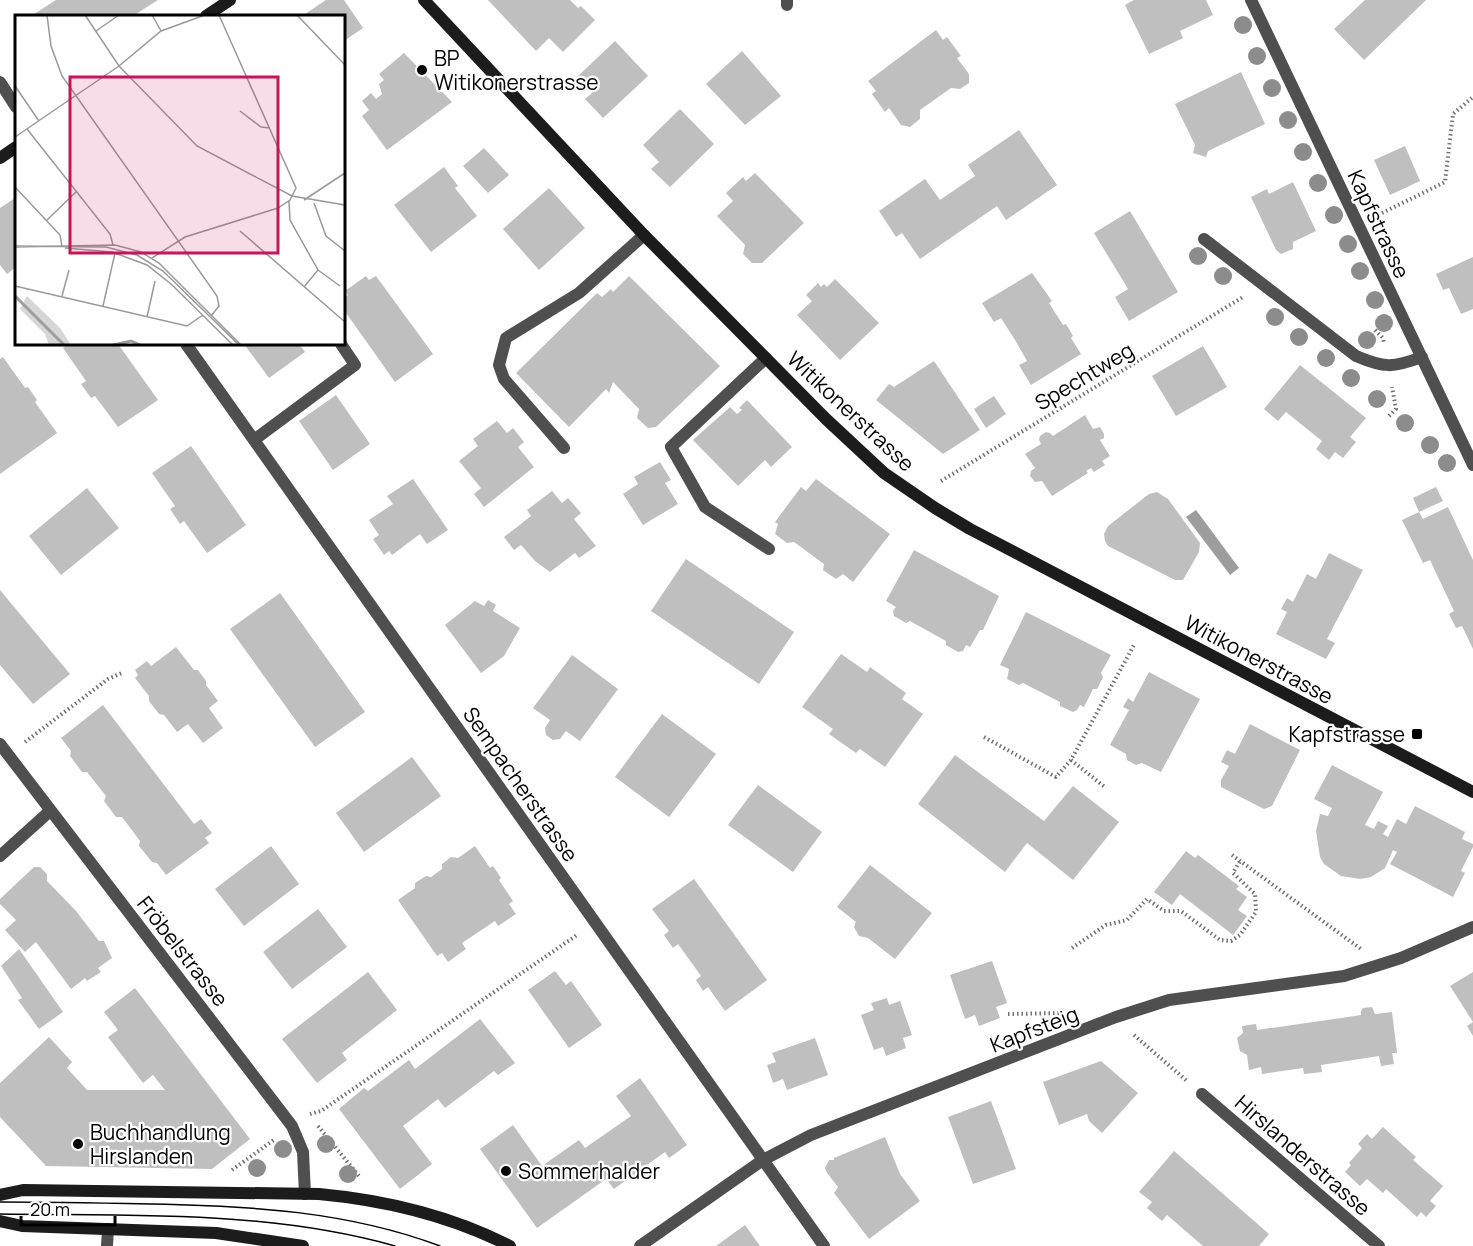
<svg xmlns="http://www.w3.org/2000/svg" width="1473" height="1246" viewBox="0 0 1473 1246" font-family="Manrope,sans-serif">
<rect width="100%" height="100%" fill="#fff"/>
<!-- water -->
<path fill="#9d9d9d" d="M1196,510L1239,568L1230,575L1186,517Z"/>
<!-- building -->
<path fill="#bfbfbf" d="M56,0H158L133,16H31Z
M326,0H344L363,28L344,41V16H302Z
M488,0H570L578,8L581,6L595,20L563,52L549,38L536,51Z
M1134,0H1206L1213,15L1180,31L1183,38L1149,54L1125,5Z
M1365,0H1426L1364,60L1334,29Z
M936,30L943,40L947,37L961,56L957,58L969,74V83L960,89L951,88L920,110V119L910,127L901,125L889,108L885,112L872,94L876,91L868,81Z
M615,41L648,76L603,118L585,99L592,93L577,77Z
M742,51L781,96L745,125L706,84Z
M404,53L452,102L387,150L362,116L369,110L362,101L371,93L376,99L382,94L379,84L384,80L379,74Z
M1241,72L1265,124L1208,151L1206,157L1193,153L1195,145L1175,104Z
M680,109L714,144L670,187L651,169L659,162L643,145Z
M1019,130L1057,185L1006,220L997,206L920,259L902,233L896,237L879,211L925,179L940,200L975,176L968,165Z
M1405,146L1420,181L1390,195L1374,160Z
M484,148L509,175L488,193L463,166Z
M444,167L458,186L455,188L477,216L431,252L394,205Z
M755,173L804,223L762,263H752L743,254L745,245L717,216L733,201L726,193L743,177L746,181Z
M1293,182L1316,231L1293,242V249L1281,254L1276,250L1251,197L1267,189L1269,194Z
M549,188L585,228L539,270L503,229Z
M15,198L16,267L7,274L0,265V208Z
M1130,211L1178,292L1129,321L1115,297L1128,289L1094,233Z
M1473,257V309L1461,314L1449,288L1443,290L1436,274Z
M1032,273L1052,301L1049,303L1063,325L1066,324L1073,336L1071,338L1081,354L1031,385L1019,365L1027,361L1015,340L1001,318L994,322L982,303Z
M366,276L369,280L376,276L433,354L395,382L344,310V298L348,295L345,291Z
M629,276L720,366L656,427L648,428L637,418L639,409L613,382L609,393L606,389L569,427L516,373L597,293L602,297L611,289L613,292Z
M835,279L879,323L840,360L797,315L812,301L806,295L818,283L821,287L824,284L827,287Z
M69,344H118L158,400L118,427L95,396L91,398L81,384L86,381L63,348Z
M244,344H299L305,352L269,378Z
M1203,346L1227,387L1176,416L1152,376Z
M3,357L25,388L28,387L37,400L35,402L57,433L0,474V359Z
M934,361L980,430L943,454L876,400L889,384L894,387Z
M1300,365L1366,418L1350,437L1356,442L1343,458L1335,452L1329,460L1316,449L1322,441L1286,412L1278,421L1264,409Z
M336,395L370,444L333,470L299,421Z
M994,396L1006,414L986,428L974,409Z
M747,400L792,447L771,467L765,460L738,486L693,440L730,407L737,414L742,410L739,408Z
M1085,415L1093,429L1100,427L1104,434V438L1100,440L1110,456L1102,461L1105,465L1094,472L1091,468L1086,471L1088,473L1052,496L1042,481L1035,482L1030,476L1031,471L1035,468L1025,454L1041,444L1039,440L1040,436L1046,432L1050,433L1053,436Z
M497,421L507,433L513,428L524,442L518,447L534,467L484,507L474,494L481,488L459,461L478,446L473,439Z
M191,446L246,525L207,553L184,521L180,524L170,509L175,506L152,473Z
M660,462L671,480L665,483L678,504L643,525L623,494L638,484L634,477Z
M413,479L448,530L427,544L420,534L392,555L389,551L384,555L373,539L379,535L369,520L393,504L387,496Z
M816,479L890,534L853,582L843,574L836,579L823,570L824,564L794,542L787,543L775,534L778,524L775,522L801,487L806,491Z
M1436,487L1443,501L1419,512L1413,498Z
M87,488L119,528L61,575L29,536Z
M552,491L562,503L568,498L581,513L574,519L596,546L579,558L575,553L550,572L535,561L521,545L514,550L504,537L531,516L527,510Z
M1157,492L1168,499L1200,543L1199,552L1183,580H1175L1108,546L1105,541L1104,534L1108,526L1149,494Z
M1448,507L1473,560V649L1462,626L1456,628L1449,614L1454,611L1430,560L1423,563L1402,520L1419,512L1423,519Z
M914,550L999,596L983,630H980L970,647L966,645L963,651L958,652L946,645V641L910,621L906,623L894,616L893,611L896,607L886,601Z
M1329,553L1363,570L1327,639L1335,643L1326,659L1276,634L1287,612L1281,609L1287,598L1293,602L1307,574L1316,579Z
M686,559L794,632L759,684L651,611Z
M0,590L70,674L33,704L0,665Z
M280,593L365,712L315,747L230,629Z
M488,600L496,605L493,611L520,628L504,656L481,673L445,625L475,601L484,606Z
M1026,612L1111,655L1101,673L1103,677L1097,689H1093L1084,707L1080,705L1077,710L1073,712L1060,706V702L1023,683L1019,685L1007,679L1009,669L1000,665Z
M176,647L194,670H198L206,681V685L218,701L209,708L223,728L203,743L188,724L177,732L164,715L159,714L149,701V696L135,678L138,675L135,670L147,661L151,666Z
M841,654L867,672L870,667L906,693L902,699L923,714L885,767L860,749L856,753L829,734L833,729L802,707Z
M572,655L618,689L580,741L566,731L560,739L553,740L546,735L545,728L550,720L533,708Z
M1149,672L1200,699L1161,772L1142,763L1136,765L1127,760L1126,754L1110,745L1129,710L1123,707L1128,698L1133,702Z
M103,705L194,824L201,819L212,833L205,838L209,843L166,875L157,863L152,862L139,846L140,841L122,817H116L104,801L106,796L87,772H82L70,756L71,751L61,738Z
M662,714L716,754L669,817L615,777Z
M1250,724L1300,750L1272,806L1264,809L1221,787V780L1229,766L1221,762L1227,750L1235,754Z
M955,755L1044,821L1073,786L1119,822L1073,880L1027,843L1005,872L918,804Z
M412,757L441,796L364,852L336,813Z
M1332,765L1383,792L1365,825L1374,829L1378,821L1388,826L1383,834L1388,837L1397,819L1406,824L1415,806L1465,832L1462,839L1473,844V847L1461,871L1465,873L1453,897L1390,864L1397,852L1393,850L1385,868L1371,877L1360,879L1341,876L1324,864L1320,857L1316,831L1320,814L1328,816L1332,808L1314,799Z
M758,785L822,832L793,872L728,825Z
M271,846L299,884L244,926L215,889Z
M475,846L490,868L493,866L501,878L499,880L513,901L509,904L516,914L498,926L495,921L462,943L466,949L448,962L442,953L437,956L398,900L415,888V883L426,876L431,877L442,869V864L451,857L458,858Z
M1186,851L1195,858L1198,855L1239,886L1236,889L1247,897L1238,910L1247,916L1233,935L1180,894L1172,905L1154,892Z
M870,865L932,913L895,959L868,938L859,936L854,927L856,922L837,907Z
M34,867H40L47,874V881L76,911L99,941H104L112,958L98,968L101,972L87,981L85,978L71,989L36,942L25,952L5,930L16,920L0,904V899Z
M694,879L767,980L725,1011L708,987L703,991L696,980L701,976L678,944L673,948L664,935L669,931L652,909Z
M318,909L347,947L292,989L263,952Z
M19,949L63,1012L39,1029L18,1000L22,998L1,966Z
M992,961L1007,1003L996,1007L1000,1018L979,1026L975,1015L965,1019L950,975Z
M555,971L566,985L571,981L602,1025L569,1048L528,990Z
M368,972L397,1010L342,1053L347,1060L317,1083L282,1039Z
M1473,972V1036L1467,1026L1473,1022L1450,986Z
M135,988L250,1139L212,1169L46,1166L0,1117V1083L49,1037L72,1062L67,1068L87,1090H165L153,1075L143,1083L108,1037L118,1030L104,1012Z
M887,998L889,1005L900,1001L912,1035L903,1038L906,1048L886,1056L883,1047L874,1050L861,1015L874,1010L871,1003Z
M1372,1007L1375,1014L1392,1012L1397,1053H1392L1394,1064L1381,1066L1379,1056L1321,1065L1322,1072L1304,1074L1303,1068L1262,1074L1261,1067L1249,1070L1247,1055L1240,1051L1237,1038L1243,1033L1242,1026L1256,1024L1257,1030L1348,1017L1361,1015V1011L1363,1008Z
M480,1019L515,1063L498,1075L494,1071L445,1108L438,1099L403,1126L432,1164L400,1189L339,1109L364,1088L368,1091L409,1060L415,1069Z
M815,1038L828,1075L787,1090L783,1079L773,1083L767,1065L776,1062L772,1053Z
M1101,1061L1138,1093L1102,1133L1089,1121L1087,1114L1059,1125L1043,1082Z
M640,1078L687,1145L669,1158L665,1152L614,1189L606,1179L537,1228L480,1149L513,1125L542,1166L579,1140L585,1148L631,1116L616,1096Z
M991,1101L1016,1169L973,1184L948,1117Z
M1383,1127L1416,1157L1413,1160L1443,1186L1430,1201L1436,1206L1426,1217L1421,1212L1417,1217L1386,1189L1383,1193L1367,1179L1360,1186L1345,1172L1351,1165L1349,1163L1362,1148L1358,1144L1367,1134L1372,1139Z
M885,1137L900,1174L920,1201L869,1239L834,1193L838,1187L827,1173L825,1168L829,1160H834V1158Z
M1174,1151L1269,1234L1259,1246H1203L1167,1215L1162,1221L1147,1208L1152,1202L1139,1192Z
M745,1225L760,1246H716Z"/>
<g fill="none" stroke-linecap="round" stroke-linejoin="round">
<!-- path -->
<path stroke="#717171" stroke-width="4" stroke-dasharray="1.5 3" stroke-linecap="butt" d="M1378,215L1445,182L1453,114L1473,97
M1375,330L1383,338L1384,344
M1389,416L1396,409L1392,387
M941,481L1243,297
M984,737L1056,777L1071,760L1134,645
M25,742L108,679L122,673
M1071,760L1106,788
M1232,855L1361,949
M1072,948L1106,925L1127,920L1147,899L1164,911H1181L1220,940L1231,941L1240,935L1256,912L1255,894L1233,873L1240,861
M1008,1014L1062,1013
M1134,1035L1187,1081
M310,1114L321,1111L577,935
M318,1126L359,1176
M232,1170L275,1139"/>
<!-- service -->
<path stroke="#4f4f4f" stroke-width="12" d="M787,0V5
M766,358L671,447L705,507L769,549
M254,440L355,365L341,344
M564,448L504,379L499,365L506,338L579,293L644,235
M107,1246L108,1229"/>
<!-- minor -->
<path stroke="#4f4f4f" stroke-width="12" d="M1251,0L1473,465
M0,82L16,107
M1204,239L1356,356C1384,368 1393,368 1422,357
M186,344L824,1246
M0,744L292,1126L303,1152L305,1194
M0,856L50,811
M1202,1094L1379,1246
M640,1246L763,1160L811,1135L1116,1017L1169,1000L1344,976L1401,958L1473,927"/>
<!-- secondary -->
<path stroke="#1c1c1c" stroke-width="12" d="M424,0L644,235L826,419L884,473L935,508L970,529L1473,792
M206,16L230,0
M0,158L16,147
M0,1195L23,1190L319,1194C384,1200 451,1216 510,1246
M0,1221L22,1226L216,1233L303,1246"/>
<!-- tram -->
<path stroke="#000" stroke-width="1.5" d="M0,1202C50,1202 101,1203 151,1204C250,1206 347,1211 440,1246
M0,1214C131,1216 268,1210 395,1246"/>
</g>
<!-- trees -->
<g fill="#8c8c8c">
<circle cx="1243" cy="25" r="9"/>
<circle cx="1257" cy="56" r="9"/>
<circle cx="1272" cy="88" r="9"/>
<circle cx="1288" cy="120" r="9"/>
<circle cx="1303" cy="152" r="9"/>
<circle cx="1318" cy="183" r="9"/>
<circle cx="1334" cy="215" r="9"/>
<circle cx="1348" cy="244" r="9"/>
<circle cx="1198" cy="256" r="9"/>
<circle cx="1360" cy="271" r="9"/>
<circle cx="1223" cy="276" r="9"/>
<circle cx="1375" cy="300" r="9"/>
<circle cx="1275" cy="317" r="9"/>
<circle cx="1384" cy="323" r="9"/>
<circle cx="1299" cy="337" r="9"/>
<circle cx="1367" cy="340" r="9"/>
<circle cx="1326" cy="358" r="9"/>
<circle cx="1351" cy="378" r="9"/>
<circle cx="1377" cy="399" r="9"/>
<circle cx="1405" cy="423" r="9"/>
<circle cx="1430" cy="445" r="9"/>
<circle cx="1447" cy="463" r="9"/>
<circle cx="326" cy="1144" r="9"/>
<circle cx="283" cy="1149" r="9"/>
<circle cx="257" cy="1168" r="9"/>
<circle cx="348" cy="1174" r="9"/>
</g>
<!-- markers -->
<g fill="#000" stroke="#fff" stroke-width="2">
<circle cx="422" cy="70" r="6"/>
<rect x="1411" y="728" width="12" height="12" rx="3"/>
<circle cx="78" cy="1144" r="6"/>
<circle cx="506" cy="1171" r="6"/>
</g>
<g text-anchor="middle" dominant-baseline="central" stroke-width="4.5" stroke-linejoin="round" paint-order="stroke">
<!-- poi labels -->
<g font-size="21" fill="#000" stroke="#fff" text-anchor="start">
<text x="434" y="58">BP<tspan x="434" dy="24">Witikonerstrasse</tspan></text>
<text x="1405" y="734" text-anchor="end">Kapfstrasse</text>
<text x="90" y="1132">Buchhandlung<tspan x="90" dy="24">Hirslanden</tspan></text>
<text x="518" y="1171">Sommerhalder</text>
</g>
<!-- street labels -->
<g font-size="21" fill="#000" stroke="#fff">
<text transform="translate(1379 224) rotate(65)">Kapfstrasse</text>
<text transform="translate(1084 376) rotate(-31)">Spechtweg</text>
<text transform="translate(851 411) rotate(43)">Witikonerstrasse</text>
<text transform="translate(1259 659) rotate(28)">Witikonerstrasse</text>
<text transform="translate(521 784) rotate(55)">Sempacherstrasse</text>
<text transform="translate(183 951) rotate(52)">Fröbelstrasse</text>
<text transform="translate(1034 1029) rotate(-21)">Kapfsteig</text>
<text transform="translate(1303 1155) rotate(41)">Hirslanderstrasse</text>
</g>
</g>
<!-- overview -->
<g transform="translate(15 15)">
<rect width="330" height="330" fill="#fff"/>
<path d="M12,281L45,313L56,330H34L30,319L5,294Z" fill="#d6d6d6"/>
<path fill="none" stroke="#9d9d9d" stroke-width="3" d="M0,281L49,330M98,330L116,326L125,330"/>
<path fill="none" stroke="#999" stroke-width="1.5" d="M32,0L36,31L47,61L202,281L204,291L196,301M70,0L104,51L182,131L277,181L330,190M137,0L146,16M282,0L330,50M81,16L104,0M104,51L146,16L190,0M0,71L24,106M225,96L246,112L255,113M12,114L95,219L98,230M0,122L104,51M0,172L45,220L47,232M289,185L330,158M274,186L275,205L303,255L289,272M299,188L311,221L330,236M32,205L62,176M225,216L330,307M0,231L91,232L122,240L148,256L224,330M0,232L100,230L126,237L144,248L226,330M50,233L97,237L132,250L156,269L218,330M137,243L170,222L263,193L275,185L281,173L204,0M303,255L325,271M0,271L172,311L188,300M47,281L54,255M88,291L100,238M132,302L140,266"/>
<path fill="#c2185b" fill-opacity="0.15" stroke="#c2185b" stroke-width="3" d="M55,62H263V238H55Z"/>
<rect width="330" height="330" fill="none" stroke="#000" stroke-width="3"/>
</g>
<!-- scale -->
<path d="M21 1216v9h94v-9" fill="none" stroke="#000000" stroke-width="3"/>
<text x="30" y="1216" font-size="18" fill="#000000" stroke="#ffffff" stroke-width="4.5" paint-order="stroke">20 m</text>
</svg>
